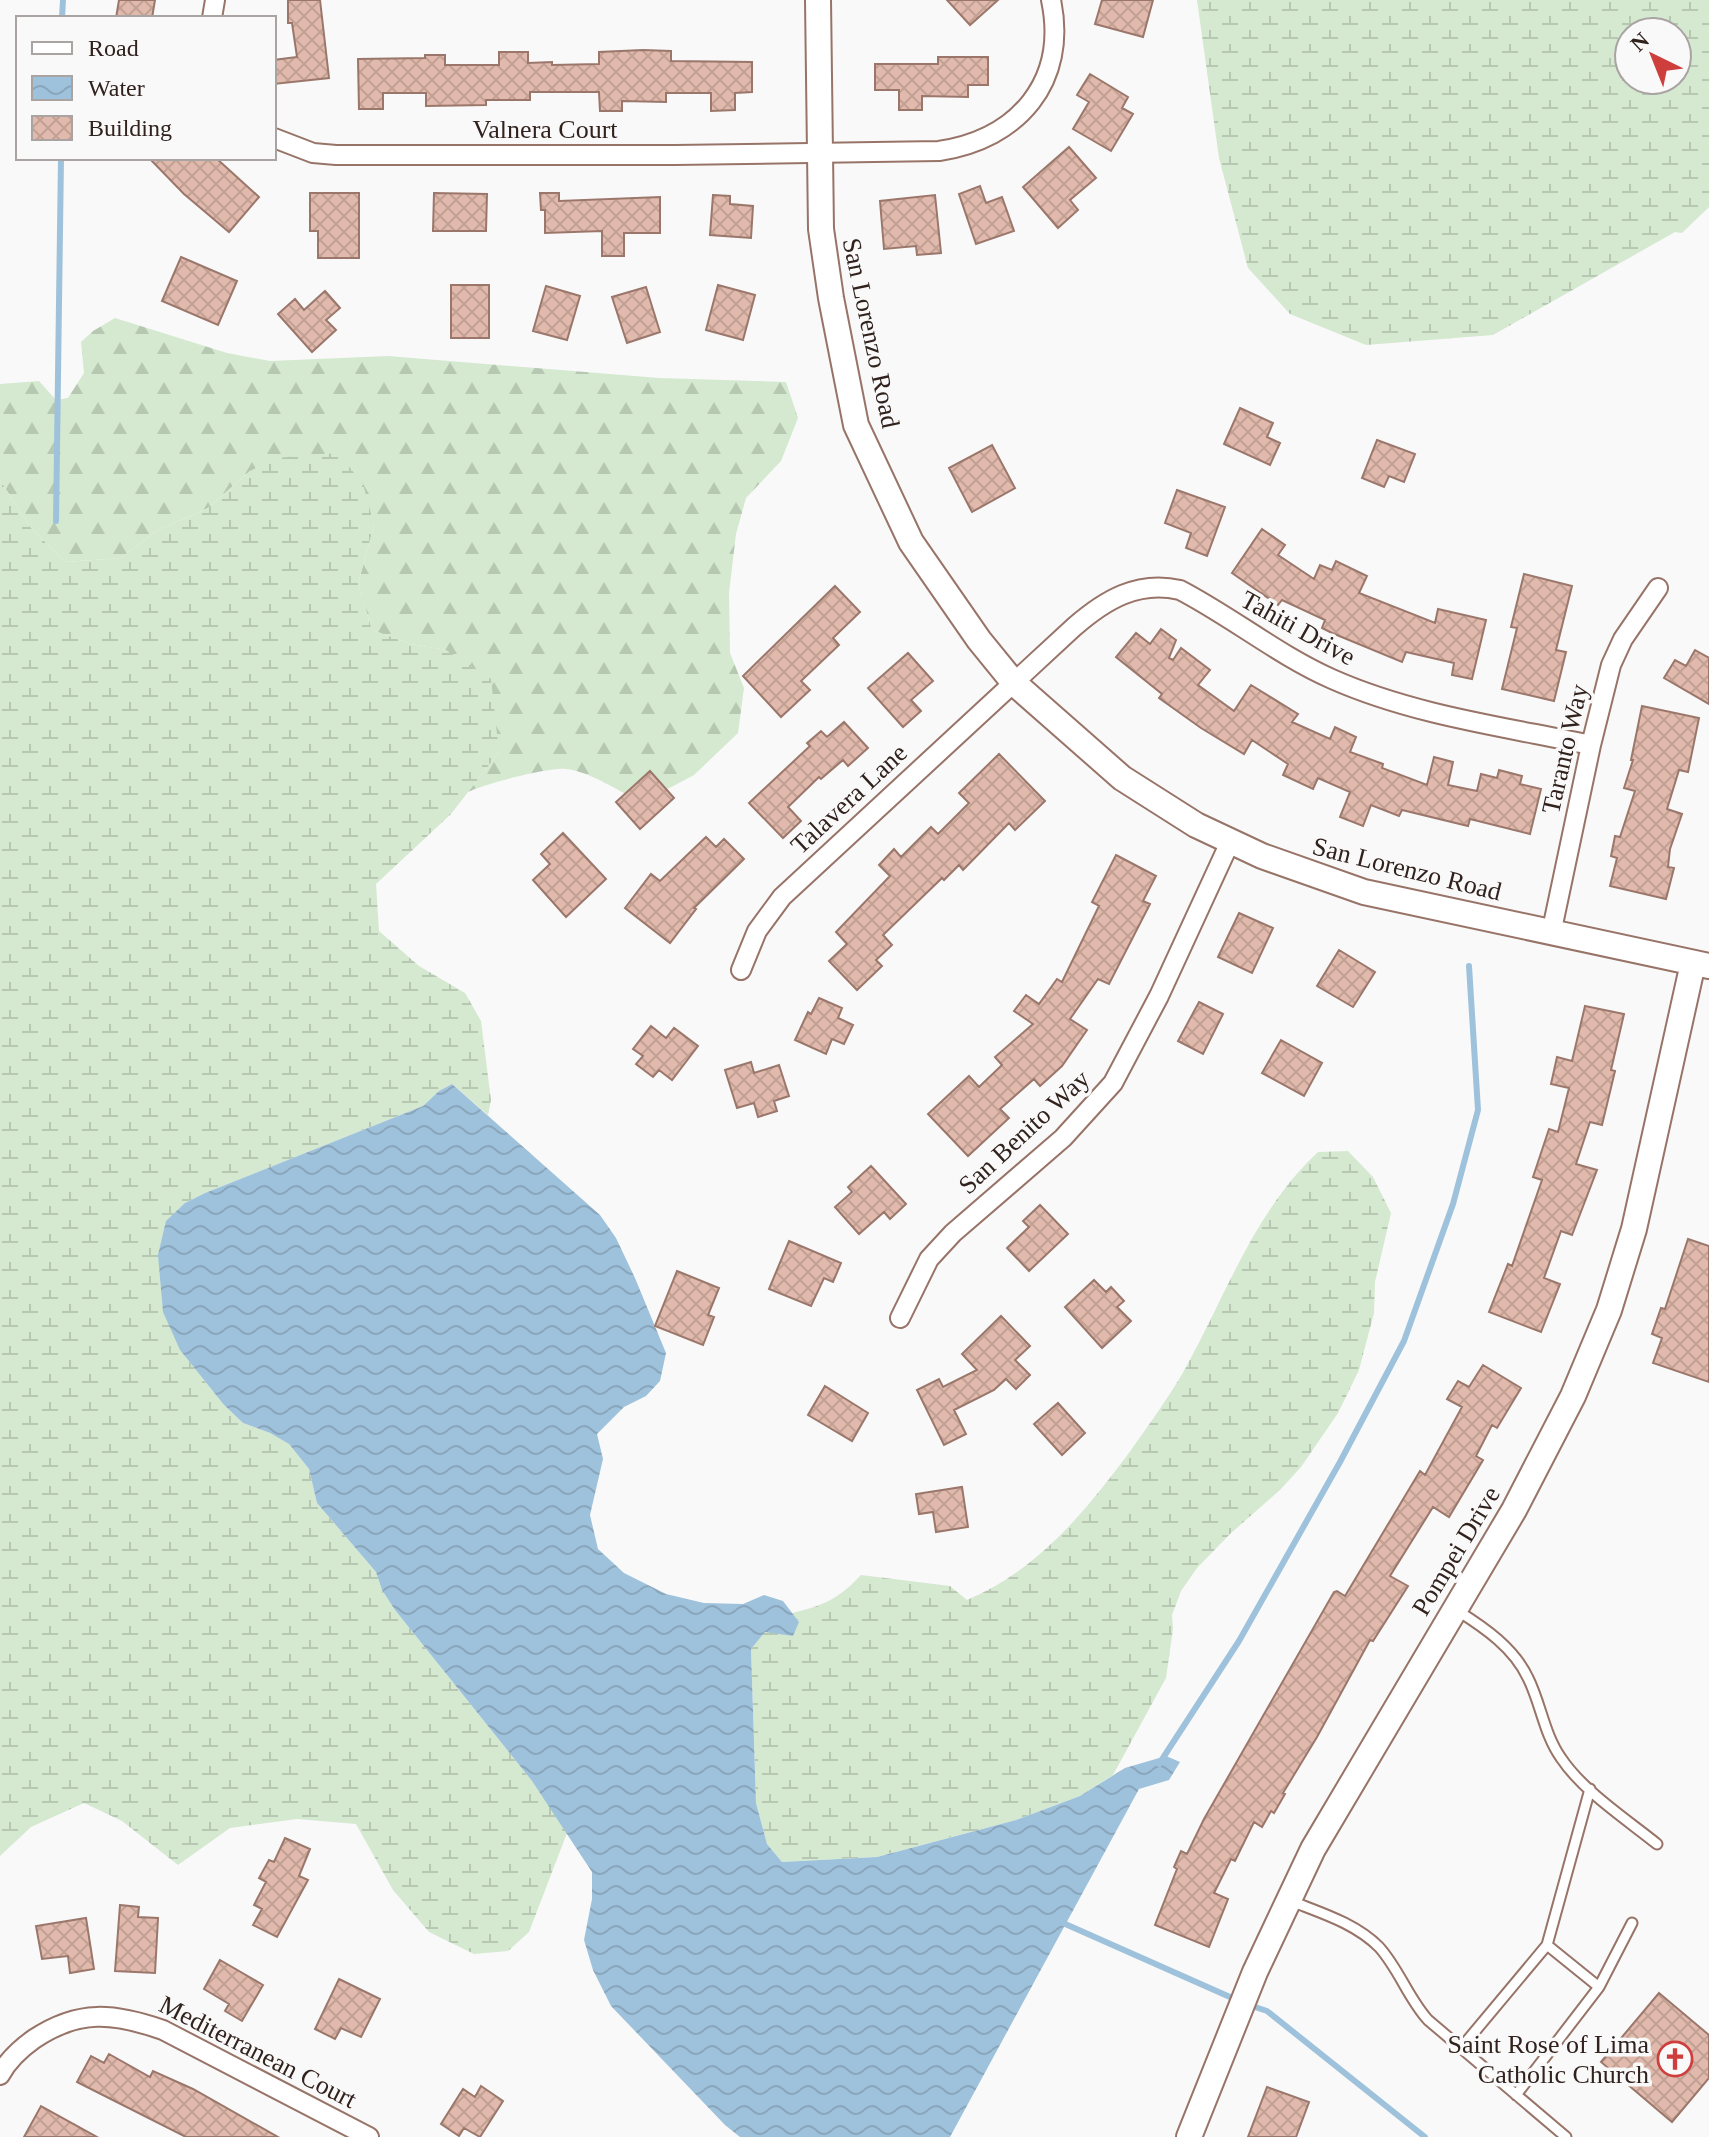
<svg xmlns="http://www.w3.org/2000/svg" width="1709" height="2137" viewBox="0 0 1709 2137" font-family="Georgia,serif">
<defs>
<pattern id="forest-firs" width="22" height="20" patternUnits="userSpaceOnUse" patternTransform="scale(2)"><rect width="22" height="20" fill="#d4e9d0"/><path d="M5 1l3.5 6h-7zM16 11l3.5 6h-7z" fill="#b6c8b2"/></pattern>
<pattern id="wetland-marsh" width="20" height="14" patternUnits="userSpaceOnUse" patternTransform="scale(2)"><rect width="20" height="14" fill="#d4e9d0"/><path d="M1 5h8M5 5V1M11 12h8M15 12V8" fill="none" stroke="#b6c8b2"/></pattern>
<pattern id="water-waves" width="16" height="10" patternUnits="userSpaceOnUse" patternTransform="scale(2)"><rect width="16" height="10" fill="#9ec2db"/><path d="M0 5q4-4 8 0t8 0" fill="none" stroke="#89a6bc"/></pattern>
<pattern id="building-cross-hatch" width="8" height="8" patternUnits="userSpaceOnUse" patternTransform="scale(2)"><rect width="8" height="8" fill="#e1baad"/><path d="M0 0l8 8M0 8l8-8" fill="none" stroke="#c2a094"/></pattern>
</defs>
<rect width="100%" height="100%" fill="#f9f9f9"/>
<!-- forest -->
<path fill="url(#forest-firs)" d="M115,318L227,353L270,361L388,356L659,378L786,382L798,418L781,461L746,498L736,534L729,593L730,653L744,688L738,733L694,775L641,803C622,792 588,771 566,769C550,767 483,784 468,792L499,752L446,650L411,644L372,630L358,584L374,525L250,471L208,508L156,531L121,558L65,562L30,527L0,480V384L39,381L56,400L68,398L84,373L81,342L93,331Z"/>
<!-- wetland -->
<path fill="url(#wetland-marsh)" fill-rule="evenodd" d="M1197,0H1709V207L1682,233L1675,232L1493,335L1366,345L1290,314L1248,268L1219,158ZM1629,32H1677V80H1629Z
M338,453L363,484L374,525L358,584L372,630L411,644L446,650L491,679L499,752L451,814L376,884L379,931L419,966L465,993L481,1021L491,1100L488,1115L452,1084L439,1091L423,1106L205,1193L185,1203L180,1350L224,1405L243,1423L270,1433L289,1444L309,1469L317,1503L376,1572L382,1590L395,1610L532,1781L567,1833L529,1932L508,1951L474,1954L429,1932L393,1890L356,1824L297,1819L230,1828L178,1865L122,1821L84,1803L31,1827L0,1856V480L30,527L65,562L121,558L156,531L208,508L250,471L275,458Z
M1348,1151L1373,1177L1391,1213L1375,1282L1374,1313L1359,1370L1338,1413L1301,1467L1280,1490L1230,1534L1197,1568L1181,1591L1172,1615L1173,1629L1166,1678L1113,1775L1080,1796L1016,1820L944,1839L877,1857L782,1862L767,1844L756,1803L751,1649L765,1632L799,1622L792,1613C822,1606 839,1599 861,1575L950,1586L967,1600C1038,1570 1086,1511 1131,1450C1150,1423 1169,1397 1185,1369C1227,1293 1254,1212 1318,1152Z"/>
<!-- water -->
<path fill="url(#water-waves)" d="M452,1084L600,1215L616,1238L635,1278L666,1353L660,1381L646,1396L624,1407L597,1434L603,1459L590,1515L598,1549L624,1573L666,1594L704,1603L743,1604L764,1595L783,1601L799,1622L793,1636L765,1632L751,1649L756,1803L767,1844L782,1862L877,1857L1016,1820L1080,1796L1125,1768L1166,1756L1180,1762L1169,1780L1139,1789L950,2137H740L725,2125L611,2006L593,1970L584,1940L592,1899V1872L532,1781L395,1610L382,1590L376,1572L317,1503L309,1469L289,1444L270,1433L243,1423L224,1405L180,1350L163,1312L158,1255L166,1221L185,1203L205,1193L423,1106L439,1091Z"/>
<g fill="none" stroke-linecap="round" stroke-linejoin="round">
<!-- stream -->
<path stroke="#9ec2db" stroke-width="6" d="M62,18L63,0
M56,521L61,158
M1159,1764L1239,1641L1340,1462L1404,1341L1453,1204L1478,1110L1469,966
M1063,1923L1239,2001
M1249,2005L1267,2011L1425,2137"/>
</g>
<!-- building -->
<path fill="url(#building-cross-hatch)" stroke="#9b776b" stroke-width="2" d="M119,0H155L152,18H116Z
M288,0H320L329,78L274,84V60L297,57L292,23H288Z
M947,0H998L970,25Z
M1102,0H1153L1143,37L1095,24Z
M643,50L671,51V61L752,62V92L735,93V110L711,111V93H666V102L622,101V111H600L599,92H530V100H486V105L426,106V93H383V109H359L358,59L425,58V55H445V65H499V52H528V63L552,62V65L599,64V52Z
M938,57H988V85H968V97L922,96V110H899V90H875V64H938Z
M1090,74L1128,97L1122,108L1133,114L1111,151L1073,129L1089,102L1077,95Z
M1069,147L1096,178L1070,200L1078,210L1058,228L1023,187Z
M149,158H216L259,197L229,232L184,194Z
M980,186L986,203L1002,197L1014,231L976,244L959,194Z
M310,193H359V258H318V231H310Z
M434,193L487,194L486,231H433Z
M540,193H559V201L660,197V233H624V256H602V231L545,233V210H541Z
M713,195L730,196V204L753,206L751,238L710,235Z
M935,195L941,253L917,255L916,246L884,249L880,201Z
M181,257L237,281L218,325L162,301Z
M451,285H489V338H451Z
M718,285L755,295L743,340L706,330Z
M546,286L580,296L567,340L533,331Z
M646,287L660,332L627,343L612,297Z
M325,291L340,308L326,320L336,330L312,352L278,314L295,299L304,310Z
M1240,408L1273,423L1267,437L1280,443L1270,465L1224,444Z
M1377,440L1415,454L1404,482L1389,476L1384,487L1362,478Z
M992,445L1015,488L972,512L949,468Z
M1177,490L1225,507L1207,556L1186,548L1191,533L1165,523Z
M1262,529L1285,545L1278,555L1314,579L1320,565L1332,570L1336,561L1367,576L1359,593L1435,623L1438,609L1486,620L1472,679L1452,675L1454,663L1406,652L1402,662L1332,633L1322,628L1325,620L1282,600L1278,605L1232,573Z
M1524,574L1572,586L1556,650L1566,652L1554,701L1502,689L1517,628L1511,627Z
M835,586L860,612L833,638L839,645L801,681L810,690L781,717L743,676Z
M1161,629L1176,640L1169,658L1173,660L1181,648L1210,670L1198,685L1234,711L1251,685L1298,714L1292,722L1330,739L1335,727L1356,737L1350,752L1383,764L1382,768L1427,785L1434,757L1453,762L1448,785L1477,791L1481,774L1497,778L1499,770L1522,776L1520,784L1541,789L1530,834L1470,819L1468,826L1402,810L1399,816L1371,805L1363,826L1340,817L1350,792L1318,778L1313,789L1283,775L1288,764L1252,740L1244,754L1201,728L1159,698L1162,694L1116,657L1136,633L1150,644Z
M1695,650L1709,658V704L1664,678L1675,660L1686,666Z
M908,653L933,681L911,700L921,711L903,727L868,688Z
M1642,706L1699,718L1688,772L1679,770L1667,809L1682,814L1670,849L1668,867L1674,868L1666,899L1610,886L1617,858L1611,856L1615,836L1620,837L1635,791L1624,788L1633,760H1631Z
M844,722L868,748L848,766L843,760L821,779L819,777L788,807L801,821L783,838L749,803L810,746L807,743L821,731L827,737Z
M999,754L1045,801L1015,830L1009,823L963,870L959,865L944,880L942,878L883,935L892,945L876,960L882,966L857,990L829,961L847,944L836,932L890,876L879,865L894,849L901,857L931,827L938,834L969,803L959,793Z
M650,771L674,798L640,829L616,802Z
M563,833L606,879L566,917L533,880L550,864L541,854Z
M706,837L716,847L724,839L744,859L694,908L696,909L670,943L625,908L651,874L660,881Z
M1116,855L1156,876L1143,901L1150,904L1109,984L1098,979L1070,1019L1087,1030L1062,1066L1040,1086L1034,1079L1000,1109L1009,1118L968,1156L928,1114L969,1076L979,1087L1002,1065L995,1057L1033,1024L1014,1011L1026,995L1039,1004L1057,979L1062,982L1099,906L1092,902Z
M1239,913L1273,928L1252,973L1218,957Z
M1339,950L1375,972L1353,1007L1317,986Z
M819,998L842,1008L838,1018L853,1025L844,1044L832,1039L826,1054L795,1040L808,1012L811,1014Z
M1199,1002L1223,1014L1203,1054L1178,1041Z
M1585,1006L1624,1014L1611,1070L1615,1071L1602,1125L1590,1122L1576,1164L1597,1170L1572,1235L1561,1231L1544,1278L1560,1284L1541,1332L1489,1312L1508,1264L1512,1266L1542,1180L1533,1177L1549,1129L1558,1132L1569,1088L1551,1084L1557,1057L1572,1061Z
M651,1026L666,1038L674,1028L698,1046L672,1080L659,1070L653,1077L636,1064L643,1056L633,1049Z
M1281,1040L1322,1063L1304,1096L1262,1073Z
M751,1062L754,1073L779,1065L789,1096L774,1101L777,1111L758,1117L754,1103L737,1108L725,1070Z
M871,1166L906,1204L890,1219L884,1212L859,1234L835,1207L852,1192L848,1187Z
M1040,1205L1068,1234L1029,1271L1007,1248L1029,1227L1023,1221Z
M1688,1239L1709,1246V1382L1653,1363L1662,1338L1652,1334L1661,1308L1665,1309Z
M789,1241L841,1263L833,1282L824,1278L811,1306L769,1289Z
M677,1271L719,1288L708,1315L714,1317L703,1345L655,1326Z
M1094,1280L1106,1292L1111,1287L1124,1301L1117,1307L1131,1321L1102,1348L1065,1307Z
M1001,1316L1030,1346L1015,1360L1030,1375L1016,1389L1006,1379L994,1390L954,1410L966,1434L944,1445L917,1390L939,1379L943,1387L977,1370L962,1354Z
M1483,1365L1521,1388L1497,1428L1492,1425L1476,1456L1483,1460L1449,1517L1433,1507L1390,1576L1408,1586L1373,1641L1370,1640L1317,1737L1283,1793L1285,1794L1274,1813L1271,1811L1262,1827L1254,1822L1235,1861L1231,1859L1214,1893L1228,1899L1209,1947L1155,1925L1177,1869L1174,1867L1181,1851L1187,1854L1204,1819L1334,1592L1337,1591L1345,1596L1420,1471L1425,1475L1462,1407L1447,1399L1458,1381L1469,1387Z
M825,1386L868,1413L852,1441L808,1415Z
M1058,1403L1085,1433L1062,1455L1034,1424Z
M962,1487L968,1527L936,1532L933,1512L919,1514L916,1494Z
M285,1838L310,1849L299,1876L308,1880L277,1937L253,1925L262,1909L254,1905L266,1882L259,1878L269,1860L274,1862Z
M120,1905L139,1907L138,1917L158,1918L155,1973L115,1971Z
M86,1918L94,1969L70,1973L68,1956L42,1959L36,1926Z
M220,1960L263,1985L242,2021L225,2011L229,2004L204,1989Z
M339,1979L380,1999L361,2037L341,2028L335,2039L315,2029Z
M1659,1993L1709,2035V2078L1672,2122L1601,2062Z
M109,2054L150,2077L153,2071L193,2089L278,2137H186L77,2082L91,2056L104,2063Z
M481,2086L503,2101L480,2137L464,2128L459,2136L441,2124L463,2089L475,2097Z
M1267,2087L1309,2102L1296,2137H1248Z
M41,2106L97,2137H24Z"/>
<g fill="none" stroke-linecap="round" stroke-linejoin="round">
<!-- service casing -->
<g stroke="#987468" stroke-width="13">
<path id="service" d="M1458,1611C1485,1628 1514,1648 1528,1678C1541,1704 1544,1734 1561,1758C1583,1791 1626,1819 1657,1844
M1291,1901C1321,1913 1355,1923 1379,1947C1399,1969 1408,1998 1428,2020L1566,2137
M1547,1945L1590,1789
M1461,2048L1547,1945L1599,1987
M1516,2095L1599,1987L1632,1923"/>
</g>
<!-- minor casing -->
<g stroke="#987468" stroke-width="22">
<path id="minor" d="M212,18L215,0
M274,138L313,153L336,155H675L939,151C1019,139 1068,81 1051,0
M1551,934L1591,745L1611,665L1623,639L1658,588
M741,970L757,931L782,897L1074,627C1105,600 1138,580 1180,590C1232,617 1278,655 1332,679C1413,715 1505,727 1591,745
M900,1318L929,1259L953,1233L1063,1138L1113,1083L1159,996L1230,842
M0,2075C8,2060 20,2049 34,2039C79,2009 114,2013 163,2030L369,2137"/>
</g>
<!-- tertiary casing -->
<g stroke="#987468" stroke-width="28">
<path id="tertiary" d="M818,0L821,229L831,298L856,425L911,542L979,640L1014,683L1122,778L1196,825L1262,856L1364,892L1709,966
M1189,2137L1255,1972L1313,1849L1514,1510L1573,1396L1609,1310L1634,1229L1693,963"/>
</g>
<!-- service -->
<use href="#service" stroke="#fff" stroke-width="9"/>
<!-- minor -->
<use href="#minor" stroke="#fff" stroke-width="18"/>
<!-- tertiary -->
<use href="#tertiary" stroke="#fff" stroke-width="24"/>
</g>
<!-- icons -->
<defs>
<g id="church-ring" transform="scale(1.8)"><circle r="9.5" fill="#f9f9f9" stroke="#cd3e3d" stroke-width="1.5"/><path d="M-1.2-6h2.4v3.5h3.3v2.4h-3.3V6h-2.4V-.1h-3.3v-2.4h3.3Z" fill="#cd3e3d"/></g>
</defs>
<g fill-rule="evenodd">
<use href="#church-ring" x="1675" y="2059"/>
</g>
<g text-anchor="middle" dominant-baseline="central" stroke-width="7" stroke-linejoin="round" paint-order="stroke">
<!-- street labels -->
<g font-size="26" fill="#31221d" stroke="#f9f9f9">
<text x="545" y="129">Valnera Court</text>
<text transform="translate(871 333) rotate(78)">San Lorenzo Road</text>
<text transform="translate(1298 628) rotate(29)">Tahiti Drive</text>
<text transform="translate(1565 749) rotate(-77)">Taranto Way</text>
<text transform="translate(849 799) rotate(-43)">Talavera Lane</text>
<text transform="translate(1407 869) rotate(14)">San Lorenzo Road</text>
<text transform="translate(1024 1132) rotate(-43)">San Benito Way</text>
<text transform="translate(1456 1551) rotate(-59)">Pompei Drive</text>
<text transform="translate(258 2052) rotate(27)">Mediterranean Court</text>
</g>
<!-- poi labels -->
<g font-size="26" fill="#31221d" stroke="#f9f9f9" text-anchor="end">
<text x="1649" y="2044">Saint Rose of Lima<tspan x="1649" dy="30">Catholic Church</tspan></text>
</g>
</g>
<!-- legend -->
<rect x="16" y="16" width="260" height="144" fill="#f9f9f9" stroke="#a9a3a1" stroke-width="2"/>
<rect x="32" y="42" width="40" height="12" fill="#ffffff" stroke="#a9a3a1" stroke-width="2"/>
<text x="88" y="56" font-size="24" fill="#31221d">Road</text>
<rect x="32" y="76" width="40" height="24" fill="url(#water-waves)" stroke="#a9a3a1" stroke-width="2"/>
<text x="88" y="96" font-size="24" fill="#31221d">Water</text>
<rect x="32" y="116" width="40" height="24" fill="url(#building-cross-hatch)" stroke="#a9a3a1" stroke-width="2"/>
<text x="88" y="136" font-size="24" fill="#31221d">Building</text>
<!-- north arrow -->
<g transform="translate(1653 56) rotate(317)"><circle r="38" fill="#f9f9f9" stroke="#a9a3a1" stroke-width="2"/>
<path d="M0-6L14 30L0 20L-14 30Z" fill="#cd3e3d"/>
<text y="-12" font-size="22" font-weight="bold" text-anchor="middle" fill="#31221d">N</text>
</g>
</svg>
